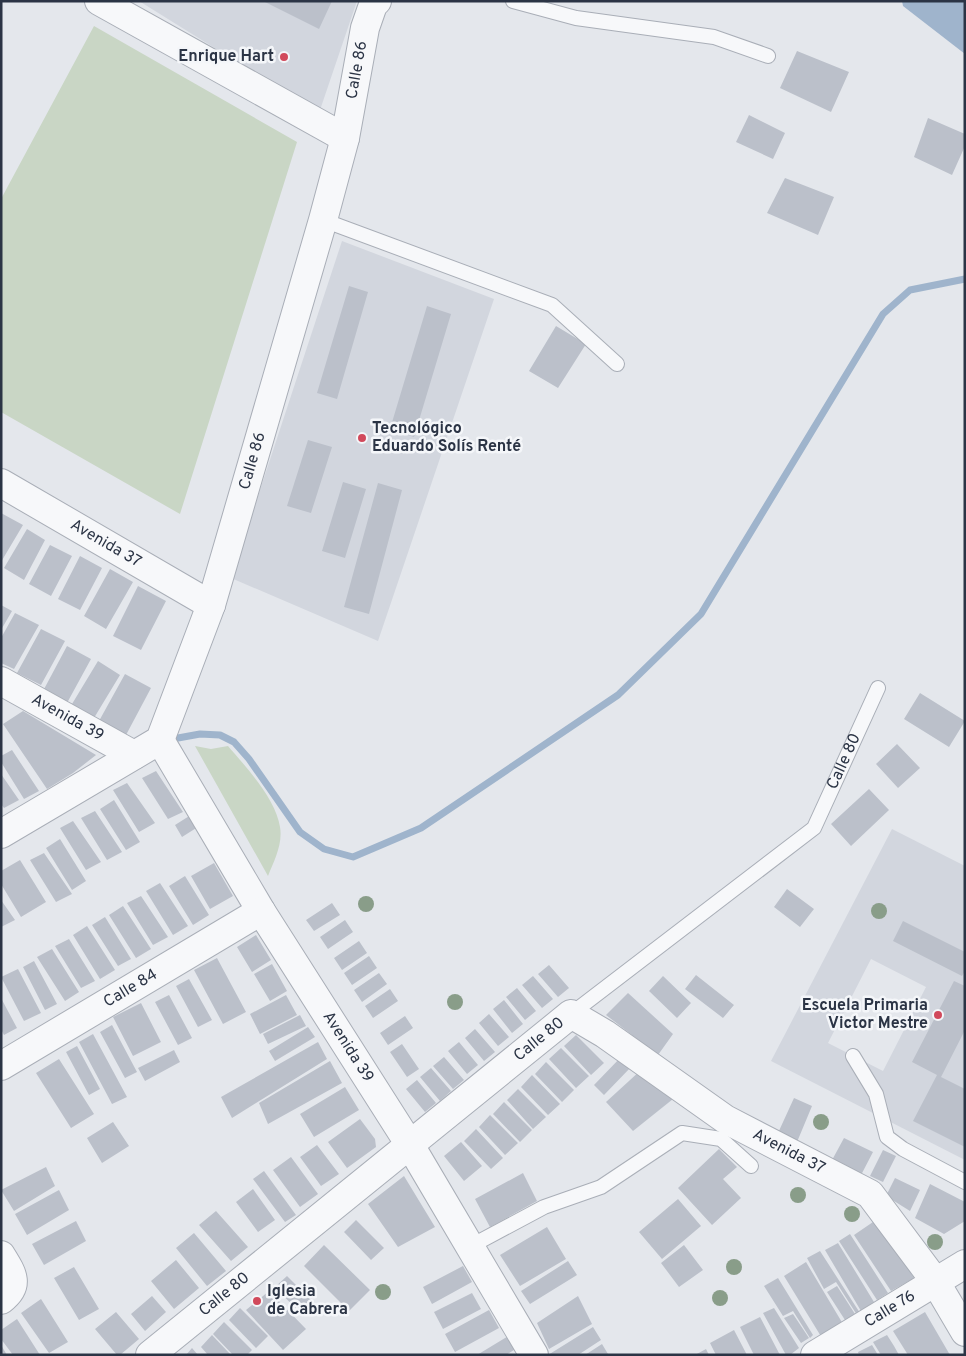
<svg xmlns="http://www.w3.org/2000/svg" width="966" height="1356" viewBox="0 0 966 1356" font-family="Overpass,sans-serif">
<rect width="100%" height="100%" fill="#e4e7ec"/>
<!-- built -->
<path fill="#d2d6de" fill-rule="evenodd" d="M139,1H357L319,113Z
M342,241L494,299L378,641L231,578Z
M892,829L965,866V1160L771,1061ZM871,959L926,987L883,1071L828,1043Z"/>
<!-- green -->
<path fill="#c9d6c5" d="M94,26L297,142L180,514L1,412V199Z
M228,746C246,767 276,799 280,827C283,844 274,861 268,876L195,746L211,749Z"/>
<!-- water -->
<path fill="#9fb4cc" d="M902,1H965V54L903,6Z"/>
<g fill="none" stroke-linecap="round" stroke-linejoin="round">
<!-- stream -->
<path stroke="#9fb4cc" stroke-width="7" d="M178,738L200,734L220,735L234,742L249,759L300,832L324,849L353,857L421,828L618,695L701,614L883,314L910,290L965,279"/>
</g>
<!-- building -->
<path fill="#bbc0ca" d="M263,1H332L319,29Z
M797,51L849,72L831,112L780,88Z
M749,115L785,133L773,159L736,142Z
M928,118L965,134V146L952,175L914,157Z
M785,178L834,197L818,235L767,213Z
M349,286L368,292L337,399L317,393Z
M427,306L451,314L414,437L390,429Z
M556,326L586,344L558,388L529,371Z
M308,440L332,447L311,513L287,506Z
M343,482L366,489L345,558L322,551Z
M378,483L402,490L369,614L344,607Z
M1,513L23,525L1,562Z
M27,529L45,540L24,580L4,568Z
M50,545L72,556L51,596L29,584Z
M80,556L102,568L80,610L58,599Z
M110,569L133,582L106,629L84,616Z
M138,586L166,601L141,650L113,636Z
M1,605L12,611L1,630Z
M15,613L39,625L14,669L1,663V638Z
M41,629L65,641L41,685L17,673Z
M67,646L91,659L67,703L43,691Z
M98,661L120,675L94,718L72,704Z
M125,674L151,688L126,735L99,721Z
M920,693L965,721L949,747L904,719Z
M23,711L96,755L73,773L47,789L3,724Z
M897,744L920,768L898,788L876,764Z
M12,750L39,791L24,799L1,762V756Z
M156,771L183,812L168,819L142,778Z
M1,774L19,800L4,808L1,804Z
M127,783L155,823L139,832L113,790Z
M869,789L889,810L851,846L831,824Z
M114,800L140,842L126,850L100,809Z
M95,811L122,852L107,860L81,818Z
M194,813L201,825L182,837L175,825Z
M73,821L101,862L86,870L60,828Z
M60,839L86,881L72,890L46,848Z
M44,853L72,894L56,902L30,860Z
M20,860L46,902L21,917L1,884V871Z
M214,863L233,896L210,909L191,876Z
M185,876L209,915L193,925L169,886Z
M160,883L188,926L173,935L146,891Z
M787,889L814,909L800,927L774,907Z
M141,896L168,937L153,945L127,903Z
M1,900L15,920L1,927Z
M332,903L340,915L314,931L306,920Z
M123,906L151,949L136,958L109,915Z
M105,917L131,959L118,966L92,925Z
M345,920L353,932L328,949L320,937Z
M903,921L965,952V971L962,976L893,941Z
M87,926L115,970L100,979L73,935Z
M256,935L271,960L252,972L237,947Z
M69,939L95,981L81,988L55,946Z
M359,941L367,953L342,970L334,958Z
M52,949L79,992L65,1001L37,957Z
M369,956L377,968L352,985L344,973Z
M217,958L246,1012L223,1024L194,970Z
M34,961L57,1004L45,1010L23,967Z
M272,964L287,991L270,1001L254,974Z
M549,965L569,988L558,997L538,974Z
M18,969L41,1013L24,1021L1,977Z
M379,973L387,984L362,1002L354,990Z
M696,975L734,1005L723,1018L685,989Z
M533,976L553,999L542,1008L522,985Z
M663,976L691,1003L677,1018L649,991Z
M189,979L212,1020L198,1027L176,986Z
M954,981L965,986V1030L941,1077L965,1089V1147L913,1121L937,1075L912,1062Z
M517,988L536,1011L525,1020L506,997Z
M390,989L398,1001L373,1018L365,1006Z
M628,993L673,1034L658,1055L606,1015Z
M169,995L192,1038L178,1045L155,1002Z
M286,995L297,1015L260,1034L250,1014Z
M1,998L17,1028L4,1035L1,1029Z
M504,1000L523,1024L512,1033L493,1009Z
M141,1003L161,1042L133,1056L113,1017Z
M489,1014L509,1037L498,1046L479,1023Z
M300,1015L306,1026L268,1044L263,1034Z
M405,1016L413,1028L388,1045L380,1033Z
M112,1025L137,1072L125,1078L100,1032Z
M308,1027L315,1037L275,1061L269,1051Z
M475,1029L495,1052L484,1061L465,1038Z
M93,1034L127,1097L112,1104L79,1042Z
M576,1035L604,1063L591,1075L564,1046Z
M318,1042L327,1059L232,1118L221,1097Z
M459,1042L478,1065L467,1074L448,1051Z
M402,1044L419,1069L407,1077L390,1052Z
M77,1046L100,1089L89,1095L66,1052Z
M561,1048L589,1076L576,1088L549,1059Z
M174,1050L180,1062L145,1081L138,1068Z
M622,1056L632,1066L604,1095L594,1085Z
M444,1057L464,1080L453,1089L433,1066Z
M59,1059L94,1114L71,1128L36,1073Z
M330,1061L342,1083L268,1124L259,1103Z
M546,1062L574,1090L562,1102L535,1074Z
M431,1068L451,1091L440,1101L420,1077Z
M641,1070L673,1099L633,1131L606,1102Z
M532,1075L560,1104L548,1115L521,1087Z
M417,1080L436,1103L425,1112L406,1089Z
M345,1087L359,1110L314,1137L300,1114Z
M518,1089L546,1117L533,1129L507,1100Z
M794,1098L812,1106L797,1142L778,1133Z
M504,1102L532,1130L520,1142L493,1114Z
M490,1115L518,1143L505,1155L479,1127Z
M360,1119L375,1139L376,1147L347,1168L328,1142Z
M113,1122L129,1146L102,1163L87,1138Z
M476,1129L503,1158L491,1169L464,1141Z
M844,1138L873,1152L860,1177L831,1162Z
M461,1142L482,1166L464,1181L444,1156Z
M317,1145L339,1174L321,1186L300,1157Z
M719,1149L737,1167L723,1179L741,1198L712,1225L678,1188Z
M883,1150L896,1156L883,1182L870,1176Z
M291,1157L318,1194L300,1207L273,1170Z
M46,1167L55,1186L14,1211L1,1190Z
M264,1171L296,1215L285,1222L253,1179Z
M523,1173L537,1201L490,1227L475,1199Z
M404,1176L435,1227L398,1247L368,1204Z
M895,1178L920,1190L910,1211L886,1196Z
M930,1184L965,1202V1221L944,1234L915,1218Z
M253,1189L275,1220L258,1232L236,1202Z
M59,1190L69,1210L27,1235L15,1214Z
M678,1199L701,1226L662,1259L639,1232Z
M216,1211L248,1247L231,1261L199,1225Z
M356,1220L384,1248L371,1260L344,1232Z
M76,1221L86,1241L44,1265L32,1244Z
M873,1222L884,1230L914,1278L891,1291L854,1235Z
M547,1227L566,1259L520,1286L500,1255Z
M194,1233L226,1271L207,1286L176,1248Z
M850,1234L888,1293L877,1300L839,1241Z
M838,1243L874,1302L861,1311L825,1250Z
M324,1245L370,1290L349,1311L304,1266Z
M684,1245L703,1270L679,1287L661,1263Z
M820,1251L860,1313L857,1315L836,1282L824,1289L807,1258Z
M176,1260L199,1288L174,1309L151,1281Z
M568,1261L577,1275L530,1304L521,1291Z
M806,1262L843,1324L822,1338L784,1276Z
M463,1266L472,1282L432,1304L423,1287Z
M74,1267L99,1309L79,1320L54,1278Z
M287,1276L315,1304L303,1316L275,1287Z
M778,1278L813,1335L810,1338L793,1311L783,1316L764,1286Z
M837,1286L855,1314L845,1320L827,1292Z
M269,1291L306,1329L283,1350L246,1310Z
M472,1293L481,1309L443,1329L434,1312Z
M152,1296L166,1312L145,1331L131,1314Z
M578,1296L592,1324L549,1349L537,1323Z
M41,1299L68,1342L49,1353L21,1313Z
M240,1308L268,1336L256,1348L229,1320Z
M774,1308L799,1348L790,1355H786L763,1313Z
M489,1310L499,1328L455,1352L445,1334Z
M116,1312L139,1339L120,1355H117L95,1329Z
M925,1312L950,1355H908L893,1331Z
M793,1314L809,1338L801,1343L784,1318Z
M760,1317L780,1355H754L740,1327Z
M17,1319L40,1355H13L1,1339V1330Z
M224,1322L252,1350L247,1355H233L213,1334Z
M593,1327L601,1340L578,1355H548Z
M734,1330L747,1355H716L710,1343Z
M212,1335L231,1355H208L201,1347Z
M510,1335L517,1348L506,1355H477Z
M887,1335L894,1346L899,1355H881L873,1342Z
M602,1344L608,1354L585,1355Z
M1,1345L7,1355H1Z
M872,1345L878,1355H859L858,1352Z
M192,1348L198,1355H186Z
M706,1349L709,1355H695Z"/>
<g fill="none" stroke-linecap="round" stroke-linejoin="round">
<!-- service casing -->
<g stroke="#a9aeb7" stroke-width="16">
<g id="service">
<path d="M513,1L576,18L714,37L768,56"/>
<path d="M323,220L552,305L617,364"/>
<path id="s1" d="M571,1014L814,828L878,688"/>
<path d="M853,1056L876,1094L887,1137L903,1149L965,1182"/>
<path d="M471,1246L544,1207L601,1187L682,1133L721,1139L751,1166"/>
</g>
</g>
<!-- minor casing -->
<g stroke="#a9aeb7" stroke-width="30">
<g id="minor">
<path d="M99,1L345,138"/>
<path id="s2" d="M1,483L211,605"/>
<path id="s3" d="M1,681L134,755"/>
<path id="s4" d="M160,740L261,911L410,1145L534,1355"/>
<path id="s5" d="M1,834L160,740L211,605L323,220L345,138L365,28L373,5L377,1"/>
<path id="s6" d="M1,1066L261,911"/>
<path d="M1,1255C12,1273 21,1285 1,1300"/>
<path id="s7" d="M150,1355L571,1014L605,1034L725,1119L870,1194L935,1281L965,1332"/>
<path id="s8" d="M815,1355L965,1264"/>
</g>
</g>
<!-- service -->
<use href="#service" stroke="#f7f8fa" stroke-width="14"/>
<!-- minor -->
<use href="#minor" stroke="#f7f8fa" stroke-width="28"/>
</g>
<!-- trees -->
<g fill="#899d89">
<circle cx="366" cy="904" r="8"/>
<circle cx="879" cy="911" r="8"/>
<circle cx="455" cy="1002" r="8"/>
<circle cx="821" cy="1122" r="8"/>
<circle cx="798" cy="1195" r="8"/>
<circle cx="852" cy="1214" r="8"/>
<circle cx="935" cy="1242" r="8"/>
<circle cx="734" cy="1267" r="8"/>
<circle cx="383" cy="1292" r="8"/>
<circle cx="720" cy="1298" r="8"/>
</g>
<!-- markers -->
<g fill="#d1495b" stroke="#f4f6f9" stroke-width="2">
<circle cx="284" cy="57" r="5"/>
<circle cx="362" cy="438" r="5"/>
<circle cx="938" cy="1015" r="5"/>
<circle cx="257" cy="1301" r="5"/>
</g>
<g text-anchor="middle" dominant-baseline="central" stroke-width="5" stroke-linejoin="round" paint-order="stroke">
<!-- poi labels -->
<g font-size="16" font-weight="bold" fill="#2b3445" stroke="#f4f6f9" text-anchor="end">
<text x="274" y="57">Enrique Hart</text>
<text x="372" y="429" text-anchor="start">Tecnológico<tspan x="372" dy="18">Eduardo Solís Renté</tspan></text>
<text x="928" y="1006">Escuela Primaria<tspan x="928" dy="18">Victor Mestre</tspan></text>
<text x="267" y="1292" text-anchor="start">Iglesia<tspan x="267" dy="18">de Cabrera</tspan></text>
</g>
<!-- street labels -->
<g font-size="16" fill="#2b3445" stroke="#f4f6f9">
<text stroke="none"><textPath href="#s5" startOffset="884">Calle 86</textPath></text>
<text stroke="none"><textPath href="#s5" startOffset="479">Calle 86</textPath></text>
<text stroke="none"><textPath href="#s2" startOffset="121">Avenida 37</textPath></text>
<text stroke="none"><textPath href="#s3" startOffset="76">Avenida 39</textPath></text>
<text stroke="none"><textPath href="#s1" startOffset="379">Calle 80</textPath></text>
<text stroke="none"><textPath href="#s6" startOffset="151">Calle 84</textPath></text>
<text stroke="none"><textPath href="#s7" startOffset="501">Calle 80</textPath></text>
<text stroke="none"><textPath href="#s4" startOffset="360">Avenida 39</textPath></text>
<text stroke="none"><textPath href="#s7" startOffset="800">Avenida 37</textPath></text>
<text stroke="none"><textPath href="#s7" startOffset="96">Calle 80</textPath></text>
<text stroke="none"><textPath href="#s8" startOffset="88">Calle 76</textPath></text>
</g>
</g>
<!-- border -->
<rect width="966" height="1356" fill="none" stroke="#2b3445" stroke-width="5"/>
</svg>
